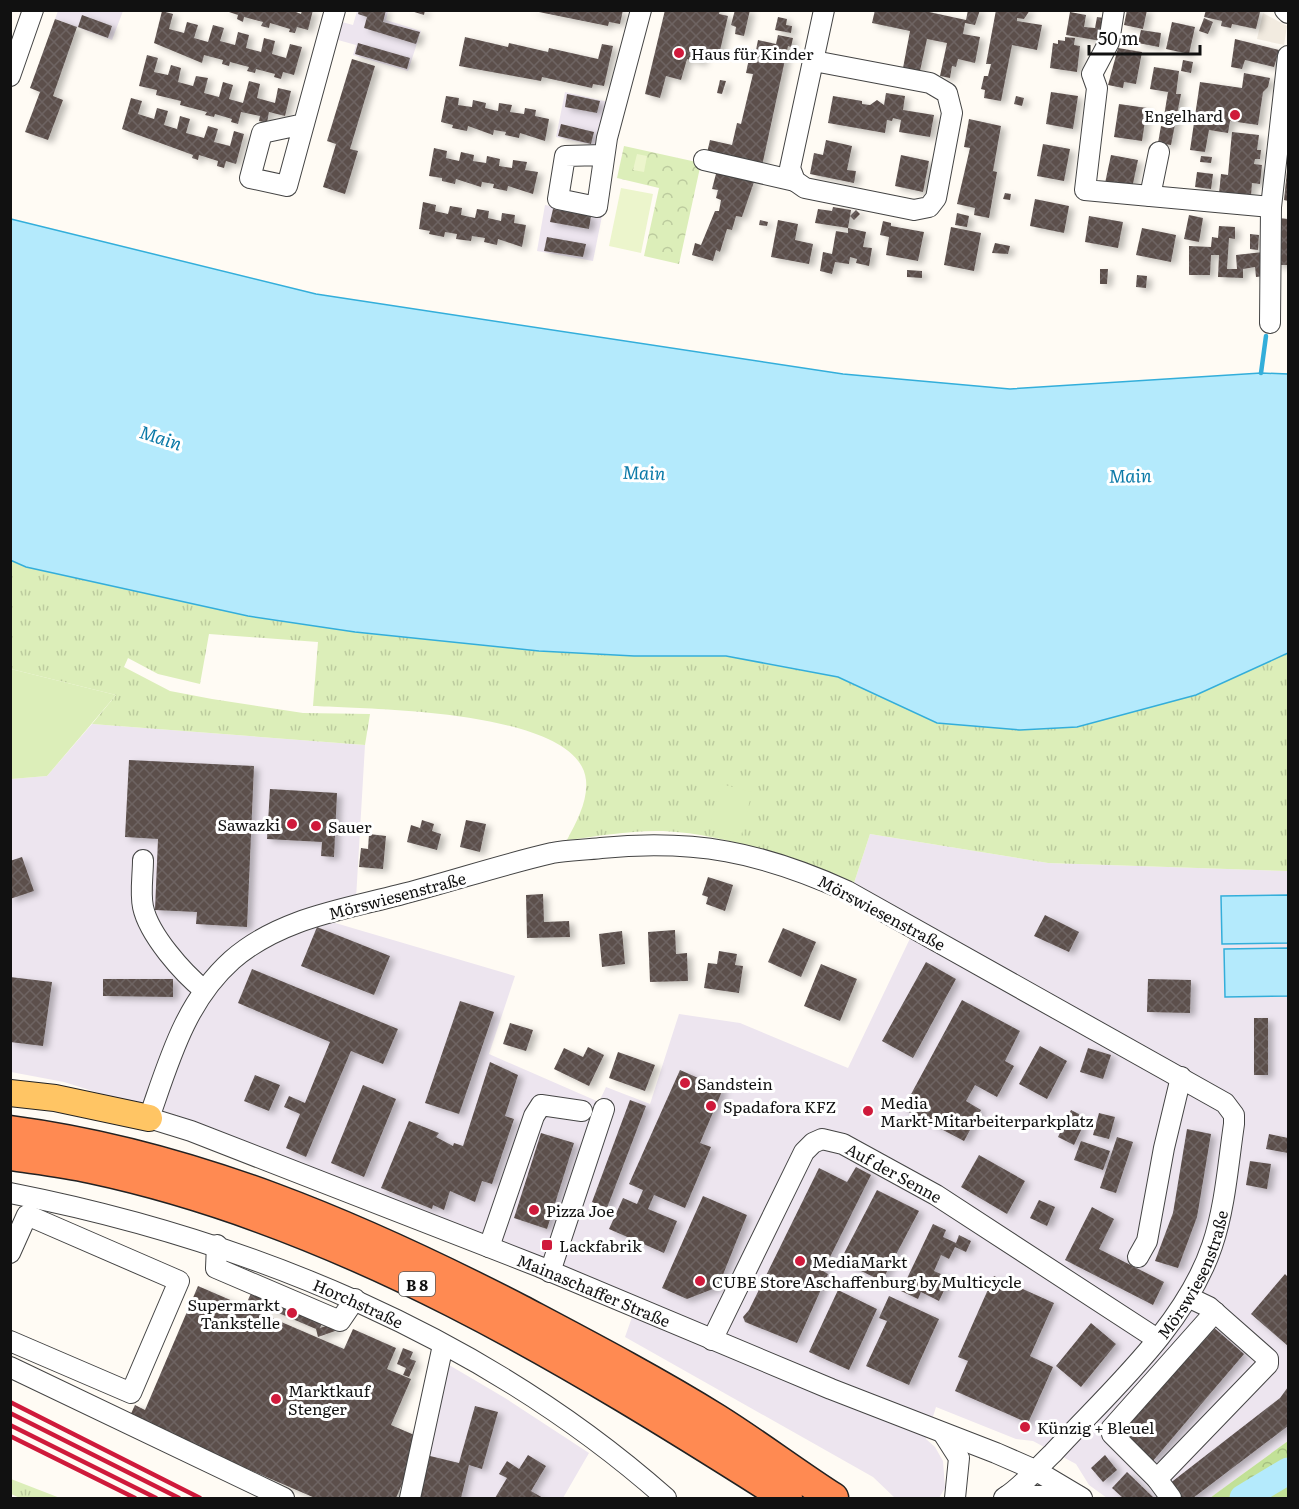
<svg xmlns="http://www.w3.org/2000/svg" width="1299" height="1509" viewBox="0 0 1299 1509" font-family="Literata,serif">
<defs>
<pattern id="grass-tufts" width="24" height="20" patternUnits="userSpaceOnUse" patternTransform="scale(1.5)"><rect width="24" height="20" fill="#dceeb9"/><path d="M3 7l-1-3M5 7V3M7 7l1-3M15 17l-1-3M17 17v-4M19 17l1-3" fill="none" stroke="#bccb9e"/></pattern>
<pattern id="forest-crowns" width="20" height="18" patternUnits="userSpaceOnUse" patternTransform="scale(1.5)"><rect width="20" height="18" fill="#c2e197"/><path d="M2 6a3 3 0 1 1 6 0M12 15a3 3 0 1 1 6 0" fill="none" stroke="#a6c081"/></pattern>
<pattern id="park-crowns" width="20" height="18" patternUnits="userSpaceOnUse" patternTransform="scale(1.5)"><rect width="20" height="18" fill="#dceeb9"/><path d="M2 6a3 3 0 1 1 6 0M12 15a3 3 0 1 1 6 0" fill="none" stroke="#bccb9e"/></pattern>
<pattern id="building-cross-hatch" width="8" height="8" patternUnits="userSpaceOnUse" patternTransform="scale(1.5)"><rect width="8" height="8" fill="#5b4f4c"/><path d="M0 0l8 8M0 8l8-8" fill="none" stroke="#6e6462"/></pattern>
<filter id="shadow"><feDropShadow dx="5" dy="3" stdDeviation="3" flood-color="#0004"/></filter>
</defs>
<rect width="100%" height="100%" fill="#fffbf4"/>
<!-- industrial -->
<path fill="#ede5ef" d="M58,11H123L112,40L55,19Z
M357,11H388L386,20L421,31L408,71L353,55L356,45L338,40L342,22L353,25Z
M565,92L608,102L598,146L556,137Z
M545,205L602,216L593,261L537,251Z
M92,724L365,745L356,899L315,917L515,976L489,1054L599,1102L606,1087L650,1104L679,1014L740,1023L848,1068L916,926L853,886L870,834L1048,863L1288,871V1441L1210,1498H1107L1089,1485L1076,1464L1033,1441L1016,1439L936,1407L926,1439L935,1447L943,1461L945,1488L939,1498H895L873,1477L625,1337L638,1300L184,1120L64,1082L11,1072L10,779L47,776Z
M444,1362L505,1398L589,1453L563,1498H412Z"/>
<!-- grass -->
<path fill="url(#grass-tufts)" d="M11,560L26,567L248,616L355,632L539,651L634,656H725L838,677L937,723L1020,730L1077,727L1288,653V871L1048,863L870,834L853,886C792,861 731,834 663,831C632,830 598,836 567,840C577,821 588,801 586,780C579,709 367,709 313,706L318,642L209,634L200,684L158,674L128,658L124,667L170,691L212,699L303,713L370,714L365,745L92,724L116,695L11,669Z
M11,1479L60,1498H20L11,1494Z"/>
<!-- forest -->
<path fill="url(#forest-crowns)" d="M1288,1441V1498H1210L1218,1492Z"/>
<!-- park -->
<path fill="url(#park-crowns)" d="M624,146L701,163L679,264L644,256L659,188L617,178Z"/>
<!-- garden -->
<path fill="#dceeb9" d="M11,669L116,695L47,776L11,779Z
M721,784L752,792L741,836L709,827Z"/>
<!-- pitch -->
<path fill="#ecf5cc" d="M637,154L647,156L644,172L633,170Z
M621,188L653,194L641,253L609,246Z"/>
<!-- plaza -->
<path fill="#f2ebe0" d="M1263,13L1287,26L1284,45L1257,39Z"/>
<!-- water -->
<path fill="#b4eafc" stroke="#33aeda" stroke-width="1.5" d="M11,219L316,294L843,374L1010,389L1261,373L1288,374V653L1196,695L1077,727L1020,730L937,723L838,677L726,656H634L539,651L355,632L248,616L26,567L10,560Z
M1288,895V943L1222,944L1221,896Z
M1288,948V996L1225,997L1224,949Z"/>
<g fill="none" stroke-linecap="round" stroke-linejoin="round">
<!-- stream -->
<path stroke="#33aeda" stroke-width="4.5" d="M1261,373L1266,336"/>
<!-- river -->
<path stroke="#b4eafc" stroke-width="27" d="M1243,1498L1288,1471"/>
</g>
<!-- building -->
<path fill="url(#building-cross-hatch)" filter="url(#shadow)" d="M223,10H291L301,14L302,10H313L308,30L297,27L295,33L289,32L290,29L270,23L269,28L261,26L263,22L244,17L243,22L237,19L238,15Z
M359,10H386L383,22L420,32L416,44L364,28L367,17L358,14Z
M408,10H425L424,15Z
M529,10H623L620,24L609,22L608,26Z
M665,10H720L719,14L728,16L719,55L704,52L702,63L687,59L681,80L666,76L660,98L645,94Z
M735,10H750L744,36L735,34L736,27L731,25Z
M875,10H920L966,20L968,10H980L975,25L965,23L963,34L980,37L975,63L958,59L956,67L952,66L950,78L940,76L947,43L927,39L920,71L903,68L910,31L872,23Z
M996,10H1030L1024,19L1017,18V21L1042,25L1037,50L1012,45L1001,101L984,98L985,90L981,89L984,76H988L991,64H986Z
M1127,10H1147L1143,29L1124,25Z
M1206,10H1256L1260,12L1256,29L1232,24L1231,28L1221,26L1222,21L1204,17Z
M162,11L173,14L169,29L184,33L187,22L198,25L194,38L208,42L213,25L224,28L220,41L235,45L238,32L249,35L246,48L261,52L264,38L275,41L272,54L286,58L290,44L302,47L294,75L283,72L281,79L274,77L275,74L256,69L255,73L247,71L249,67L230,62L229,66L222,64L223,60L204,55L202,63L154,43Z
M1070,12L1086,15L1084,27L1095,28L1097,17L1111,19L1107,42L1066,35Z
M82,15L112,26L108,38L78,27Z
M778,17L787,19L786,25L792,26L791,33L775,30Z
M1204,18L1213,22L1208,34L1199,31Z
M55,19L77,27L53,96L63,100L48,140L25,132L40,92L30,88Z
M1172,22L1195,27L1189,54L1166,49Z
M1141,30L1161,33L1159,47L1138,43Z
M778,35L793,38L791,47L788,46L762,166L707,153L710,140L732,145L737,123L741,124L753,74L746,73L751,49L756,50L758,40L776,44Z
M465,37L508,47L509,43L548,52L549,48L598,59L602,44L613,46L604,86L593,84L592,88L542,77L541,81L459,66Z
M1065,37L1075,38L1074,45L1080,46L1077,72L1050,68L1053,43L1058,44V40L1065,41Z
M1235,39L1279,50L1274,67L1245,60L1242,69L1231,67Z
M358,43L410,58L407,69L355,54Z
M1118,48L1142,52L1136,84L1124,82L1123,88L1108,85Z
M147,55L158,58L154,72L168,75L171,65L181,68L178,82L193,86L196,76L208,78L204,93L219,97L223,82L233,85L229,99L243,103L249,81L260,84L257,98L275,103L278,88L291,91L285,116L269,112L267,123L259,121L260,116L241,112L238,124L231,122L232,119L215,114L214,117L205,115L207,112L180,105L181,101L156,95L157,90L139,86Z
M352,59L375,66L350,149L358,151L345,194L323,187L336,144L327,141Z
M1183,60L1193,62L1191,73L1181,71Z
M1154,67L1179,71L1176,94H1181L1171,145L1158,143L1161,126L1165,127L1166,122H1163L1168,92L1150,89Z
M1244,73L1270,78L1268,87L1263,92L1258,125L1230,121L1228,133L1209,130L1205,152L1190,150L1200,82L1242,88Z
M720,80L726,81L722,94L717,93Z
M1051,92L1078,96L1073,129L1046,124Z
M886,93L905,96L903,110L934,115L930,137L899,132L901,120L893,118L892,121L887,120L885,133L828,123L833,96L862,101V104L870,105L877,100L884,105Z
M567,94L600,101L597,113L565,107Z
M446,96L459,98L458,105L472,107L473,100L486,103L485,108L498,111L499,103L512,105L510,112L524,114L525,108L536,110L535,116L549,119L545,141L520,133L519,138L505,135L506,132L494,130L493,135L468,126L467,131L452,128L453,125L441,122Z
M1016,96L1024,98L1022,106L1014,104Z
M131,98L142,101L138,114L154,119L157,108L168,111L164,125L177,129L180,116L190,119L186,133L204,138L208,126L218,129L214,142L230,146L234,131L244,134L236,164L226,161L224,168L217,166L218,161L199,155L198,160L192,158L193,155L122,129Z
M1119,104L1147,108L1142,141L1114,137Z
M969,119L1001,126L993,171L997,172L989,218L974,215L975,208L957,204L970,148L964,147Z
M561,124L594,132L591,144L558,136Z
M1232,132L1259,135L1257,150H1261L1260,159H1255L1254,164L1262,165L1260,184L1252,183L1251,196L1219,193L1221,174L1228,175Z
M826,140L852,146L847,170L856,171L854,183L810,174L814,153L823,155Z
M1043,144L1070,149L1064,181L1037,176Z
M434,148L447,151L446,158L459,161L461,152L474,155L473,161L486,163L487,156L500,159L499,166L512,168L513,160L527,162L525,170L538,172L533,194L508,186L507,191L493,188L494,184L482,182L481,187L456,179L455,184L442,181V178L429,176Z
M901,155L929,161L923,192L895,186Z
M1111,155L1138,160L1131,193L1104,188Z
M1201,156L1212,157L1211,163L1200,162Z
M717,170L755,179L742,217L736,216L732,230L727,229L720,252L716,250L713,261L692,255L695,243L701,245L715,211H719L721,200L716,198L718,190L712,189Z
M1287,171H1288V201L1284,200Z
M1197,172L1213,174L1211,189L1195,187Z
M1005,193L1011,194L1010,200L1003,199Z
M1035,199L1069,206L1064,233L1030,226Z
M423,202L436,205L435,211L448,214L450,206L462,208L461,215L475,218L477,209L489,211L488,218L501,221L502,213L515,215L514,223L526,225L522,247L498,239L497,245L484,242L485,238L472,236L471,241L456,239L457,234L445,232L444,237L429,234L430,231L419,229Z
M833,207L851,210L848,228L866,232L863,247L872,248L869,266L856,263L857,259L850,257L849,264L835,262L832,274L820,271L823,252L832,254L836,231L848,233V228L815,223L818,209L832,211Z
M553,209L591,216L589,229L550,222Z
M856,210L860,214L854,220L850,216Z
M957,213L969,216L967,227L955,225Z
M1189,215L1203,218L1199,242L1184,239Z
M1089,216L1123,222L1118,248L1085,242Z
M1279,218L1288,219V265H1276Z
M760,220L768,222L767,226L759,225Z
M778,220L798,224L795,240L813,244L809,264L771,257Z
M883,221L891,223V226L924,232L918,261L886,255L889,237L880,235Z
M1219,226L1235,227V239L1229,238L1227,269H1237L1236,255L1263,252L1266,276L1256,277L1255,267L1243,269V278L1218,277L1219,255H1211L1210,275H1189V246L1211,247L1212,237L1218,238Z
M951,227L981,233L974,271L944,265Z
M1142,228L1176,235L1171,262L1136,255Z
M1250,234L1259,235L1258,250L1250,249Z
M547,237L586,244L583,257L544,251Z
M995,243L1010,246L1008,254L992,253Z
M1100,269H1108L1107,284H1100Z
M907,270L922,271V278L907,277Z
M1137,275L1147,276L1146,288L1136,287Z
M129,760L254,766L247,927L196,924L197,912L155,910L158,839L125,837Z
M270,789L337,793L334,857L321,856L322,842L267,839Z
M422,820L434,824L432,831L441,834L437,850L407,842L411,825L420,828Z
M466,820L486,824L480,852L460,847Z
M369,834L386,836L383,869L359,867L361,848L368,849Z
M22,857L34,891L10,899V861Z
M708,877L733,885L725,911L706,904L708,897L702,895Z
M543,894L544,922L569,921L570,937L527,938L526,895Z
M1045,915L1079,932L1069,952L1034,936Z
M317,927L390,956L374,995L301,966Z
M783,928L816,942L801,977L768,962Z
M675,930L676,954L687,953L688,981L650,982L648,932Z
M622,931L625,964L602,967L599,934Z
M719,951L737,954L735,965L743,966L739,993L704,988L708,963L717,964Z
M926,962L956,979L913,1058L882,1041Z
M821,964L857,979L840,1021L804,1006Z
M252,969L398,1029L383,1064L351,1051L306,1157L286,1148L300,1114L284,1107L289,1096L305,1103L330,1042L238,1003Z
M10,977L52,982L43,1046L10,1042Z
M103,979H173V997L103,996Z
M1148,979L1191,980L1190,1013L1147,1012Z
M962,1000L1020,1031L1005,1061L1014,1066L997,1097L975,1085L966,1101L981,1110L964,1141L903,1109Z
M460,1001L494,1012L459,1114L425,1103Z
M1254,1018H1268V1075H1254Z
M510,1023L533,1030L526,1051L503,1044Z
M1040,1046L1067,1061L1047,1099L1019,1084Z
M588,1047L604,1055L589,1086L554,1069L564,1048L583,1057Z
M1088,1048L1111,1055L1103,1079L1080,1072Z
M618,1052L655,1065L645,1091L609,1078Z
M490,1062L518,1075L505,1116L514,1119L492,1184L482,1181L475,1202L450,1191L444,1210L433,1205L432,1209L381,1188L409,1121L439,1133L436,1137L453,1146L454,1143L463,1146Z
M680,1070L723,1089L700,1143L711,1147L685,1208L654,1195L648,1209L677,1221L664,1253L609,1229L623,1198L637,1204L643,1190L629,1184Z
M255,1075L280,1085L269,1111L244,1101Z
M363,1085L396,1099L364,1177L331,1163Z
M630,1100L646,1106L607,1208L592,1202Z
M1071,1110L1083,1116L1079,1124L1083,1126L1074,1145L1058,1137Z
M1099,1113L1115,1117L1109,1139L1093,1135Z
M1187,1129L1211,1134L1197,1217L1178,1268L1155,1261L1173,1213Z
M541,1133L574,1143L547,1229L514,1218Z
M1269,1134L1288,1138V1153L1266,1149Z
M1117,1137L1133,1142L1116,1193L1100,1188Z
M1081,1141L1110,1151L1103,1170L1074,1160Z
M979,1155L1025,1181L1007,1214L961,1187Z
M1250,1161L1271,1164L1267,1189L1246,1185Z
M856,1167L871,1175L823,1271L828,1274L797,1343L745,1322L743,1317L749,1310L819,1168L847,1182Z
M877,1190L919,1211L882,1281L840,1261Z
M703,1196L747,1215L718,1287L687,1299L662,1288Z
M1039,1200L1055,1207L1047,1226L1030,1218Z
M1092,1207L1114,1219L1099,1249L1164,1282L1153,1305L1065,1260Z
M933,1224L946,1230L943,1237L956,1243L959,1235L971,1241L966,1252L955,1247L949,1259L941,1255L934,1271L950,1278L939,1301L921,1292L918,1299L901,1291Z
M1285,1274L1288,1277V1346L1251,1314Z
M994,1276L1054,1303L1030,1356L1053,1367L1028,1423L955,1391L968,1361L958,1357Z
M258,1278L328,1307L320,1328L335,1323L338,1330L318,1337L316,1329L248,1300Z
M198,1286L344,1349L353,1329L396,1348L387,1369L411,1379L391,1425L419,1437L413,1459L396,1498H315L129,1418L135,1405L145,1410Z
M838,1290L877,1309L849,1370L809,1352Z
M889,1296L939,1319L909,1385L866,1366L887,1321L879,1318Z
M1091,1323L1116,1344L1081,1387L1056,1366Z
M1212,1326L1244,1354L1152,1462L1120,1434Z
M403,1348L413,1352L410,1359L416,1361L409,1377L403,1375L406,1368L397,1364Z
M1288,1387V1426L1193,1498H1181L1169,1484L1280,1398Z
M475,1406L498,1412L482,1469L469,1465L461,1498H420L430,1456L459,1463Z
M528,1455L546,1466L531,1491L543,1498H495L507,1478L499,1474L507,1461L519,1469Z
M1105,1455L1117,1470L1103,1482L1091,1468Z
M1127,1472L1154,1498H1123L1112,1488Z"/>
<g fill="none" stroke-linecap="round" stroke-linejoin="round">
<!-- minor casing -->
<g stroke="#444" stroke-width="22">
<g id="minor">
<path d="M1114,10L1109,42L1092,74L1097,88L1085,190L1150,196L1159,152"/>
<path d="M1285,10L1288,13"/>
<path d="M814,61L930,83L947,93L952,113L936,198L929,207L914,210L805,188L795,181L790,168L824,10"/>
<path d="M10,76L33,10"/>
<path d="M304,124L262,133L250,178L287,186L335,10"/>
<path d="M604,155L565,156L558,199L597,207L607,138L641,10"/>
<path d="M704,160L795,181"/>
<path d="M1150,196L1271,207"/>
<path d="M1270,323L1271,207L1288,56"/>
<path d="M143,860C143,875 140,893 143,907C149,935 183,973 204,990"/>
<path id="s1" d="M10,1193C249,1240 483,1336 666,1498"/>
<path d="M217,1245L216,1268L340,1321L355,1299"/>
<path d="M489,1247L534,1116L541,1105L582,1111"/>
<path d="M10,1253L27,1215L179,1281L131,1393L10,1341"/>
<path d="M1138,1257L1147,1241L1164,1148L1181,1077"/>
<path d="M550,1272L604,1109"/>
<path id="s2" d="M712,1340L804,1152L813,1143L822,1139L843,1144L936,1195L1157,1339"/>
<path d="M10,1367L284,1498"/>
<path d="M943,1433L959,1458L955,1498"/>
<path d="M1157,1479L1268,1364V1359L1209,1307L1188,1297"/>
<path d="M1007,1496H1078"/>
<path d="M410,1498L443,1345"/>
<path id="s3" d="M1004,1498C1022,1487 1037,1468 1053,1453C1109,1392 1185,1326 1212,1246C1225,1208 1228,1165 1234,1124V1115L1225,1103L847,891C761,852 695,839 601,848C585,850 568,850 552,853C500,865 450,882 399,895C341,910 279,919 232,960C185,1002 169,1061 149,1118L191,1131L540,1267L831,1389L996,1453L1035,1470L1082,1498"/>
<path d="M1171,1498L1157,1479L1112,1434L1111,1429L1215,1312"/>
</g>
</g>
<!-- major casing -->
<g stroke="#222" stroke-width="28">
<path id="major" d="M10,1093L55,1098L149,1118"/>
</g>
<!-- highway casing -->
<g stroke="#222" stroke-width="33">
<path id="highway" d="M10,1131C192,1155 359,1227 520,1310C586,1345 653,1380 716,1419C756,1444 794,1473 833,1498
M10,1155C37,1159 65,1162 91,1168C345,1222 571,1361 787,1498"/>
</g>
<!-- minor -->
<use href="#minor" stroke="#fff" stroke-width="20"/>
<!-- major -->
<use href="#major" stroke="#ffc564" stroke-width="26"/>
<!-- highway -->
<use href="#highway" stroke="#ff8a52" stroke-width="30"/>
<!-- rail -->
<path stroke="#cf1a3b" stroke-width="4.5" d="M10,1402L200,1498
M10,1413L179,1498
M10,1425L156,1498
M10,1436L135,1498"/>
</g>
<!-- markers -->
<g fill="#cf1a3b" stroke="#fff" stroke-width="2">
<circle cx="679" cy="53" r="6"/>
<circle cx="1235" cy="115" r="6"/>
<circle cx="292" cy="824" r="6"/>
<circle cx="316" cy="826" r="6"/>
<circle cx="685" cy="1083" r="6"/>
<circle cx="711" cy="1106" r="6"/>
<circle cx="868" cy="1111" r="6"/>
<circle cx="534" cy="1210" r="6"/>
<rect x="541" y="1239" width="12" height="12" rx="3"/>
<circle cx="800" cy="1261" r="6"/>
<circle cx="700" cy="1281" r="6"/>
<circle cx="292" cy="1313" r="6"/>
<circle cx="276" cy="1399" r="6"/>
<circle cx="1025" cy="1427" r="6"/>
</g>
<g text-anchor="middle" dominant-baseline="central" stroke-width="6" stroke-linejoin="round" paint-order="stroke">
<!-- shield labels -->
<rect fill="#fff" stroke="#585858" stroke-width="1.5" x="399" y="1272" width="36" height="24" rx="4.5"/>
<g font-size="15" font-weight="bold" fill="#111">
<text x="417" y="1284">B 8</text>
</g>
<!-- poi labels -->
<g font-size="16" fill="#111" stroke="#fff" text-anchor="start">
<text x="691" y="53">Haus für Kinder</text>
<text x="1223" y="115" text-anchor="end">Engelhard</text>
<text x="280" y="824" text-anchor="end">Sawazki</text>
<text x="328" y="826">Sauer</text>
<text x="697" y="1083">Sandstein</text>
<text x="880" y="1102">Media<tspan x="880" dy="18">Markt-Mitarbeiterparkplatz</tspan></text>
<text x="723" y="1106">Spadafora KFZ</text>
<text x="546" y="1210">Pizza Joe</text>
<text x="559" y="1245">Lackfabrik</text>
<text x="812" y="1261">MediaMarkt</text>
<text x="712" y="1281">CUBE Store Aschaffenburg by Multicycle</text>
<text x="280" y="1304" text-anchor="end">Supermarkt<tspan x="280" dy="18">Tankstelle</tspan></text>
<text x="288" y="1390">Marktkauf<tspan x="288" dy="18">Stenger</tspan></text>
<text x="1037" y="1427">Künzig + Bleuel</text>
</g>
<!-- street labels -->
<g font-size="16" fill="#111" stroke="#fff">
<text transform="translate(397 895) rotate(-15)">Mörswiesenstraße</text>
<text transform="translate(882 912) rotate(28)">Mörswiesenstraße</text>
<text stroke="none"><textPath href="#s2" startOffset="312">Auf der Senne</textPath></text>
<text stroke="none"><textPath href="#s3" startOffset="296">Mörswiesenstraße</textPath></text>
<text stroke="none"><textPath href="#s3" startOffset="2211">Mainaschaffer Straße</textPath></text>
<text stroke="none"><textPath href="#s1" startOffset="366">Horchstraße</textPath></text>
</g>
<!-- water labels -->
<g font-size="18" font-style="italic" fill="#0c7aa8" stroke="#fff">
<text transform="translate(161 437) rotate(18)">Main</text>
<text transform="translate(644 472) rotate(2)">Main</text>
<text transform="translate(1130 475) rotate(-1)">Main</text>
</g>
</g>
<!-- border -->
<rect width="1299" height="1509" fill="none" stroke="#111111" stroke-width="24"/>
<!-- scale -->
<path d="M1089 45v9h111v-9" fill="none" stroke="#111111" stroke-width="3"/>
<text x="1098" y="45" font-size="18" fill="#111111" stroke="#ffffff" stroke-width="4.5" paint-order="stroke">50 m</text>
</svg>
